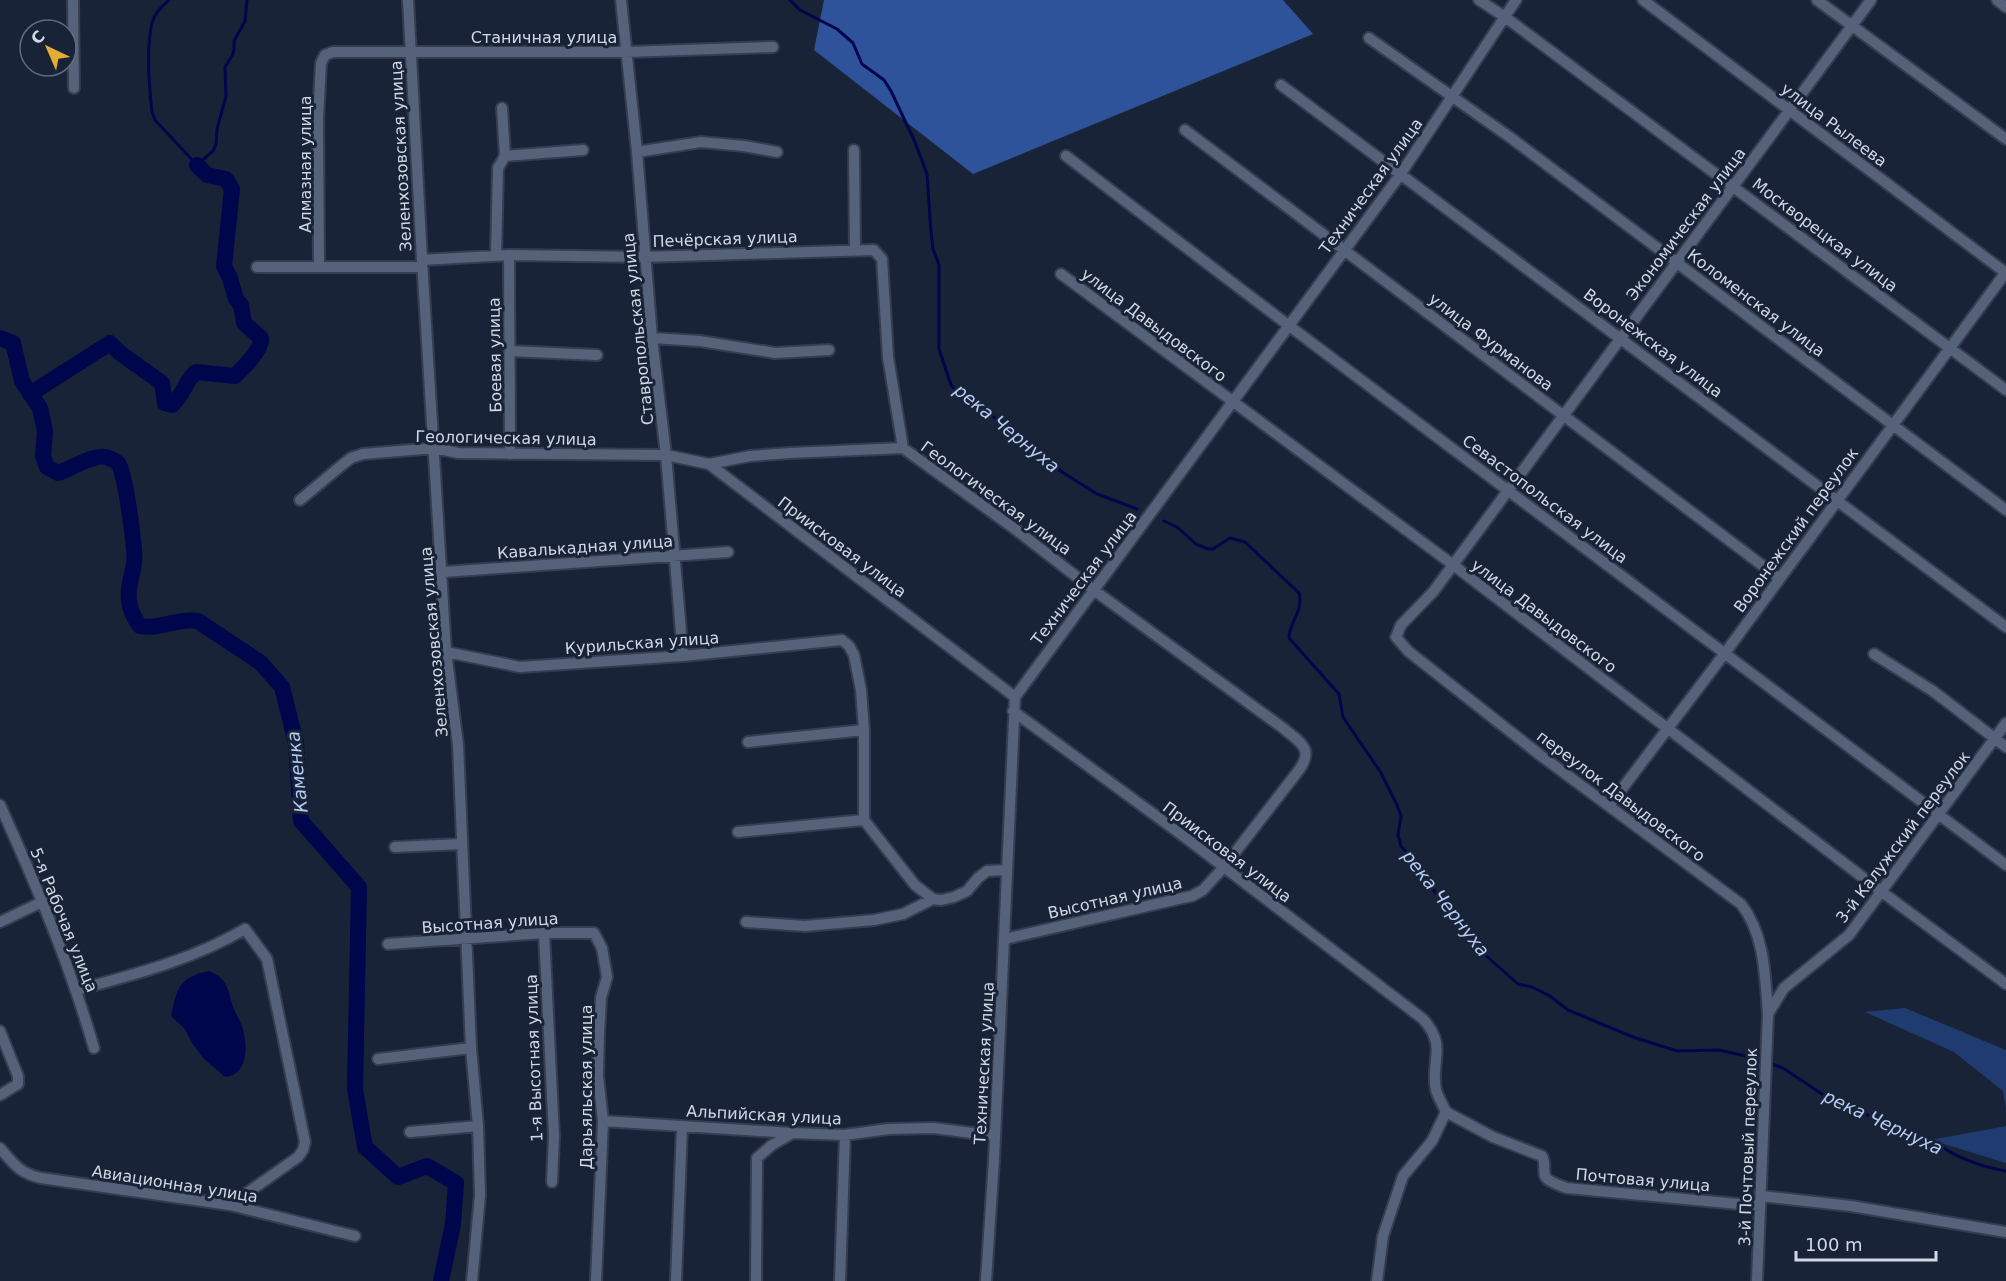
<svg xmlns="http://www.w3.org/2000/svg" width="2006" height="1281" viewBox="0 0 2006 1281" font-family="'DejaVu Sans',sans-serif">
<rect width="100%" height="100%" fill="#192337"/>
<!-- green -->
<path fill="#203b70" d="M1905,1008L2006,1050V1109L2003,1091L1954,1052L1865,1012Z
M2006,1126V1163L1931,1140Z"/>
<!-- forest -->
<path fill="#2e539a" d="M824,0H1283L1313,34L973,174L814,50Z"/>
<!-- water -->
<path fill="#00064b" d="M209,971C213,973 219,975 221,978C229,986 230,999 234,1009C236,1015 240,1020 242,1026C248,1044 249,1075 225,1077L203,1058L192,1043L184,1028L171,1016C177,988 179,977 209,971Z"/>
<g fill="none" stroke-linecap="round" stroke-linejoin="round">
<!-- stream -->
<path stroke="#00064b" stroke-width="3" d="M169,0C162,6 154,14 152,23C146,49 149,86 152,112L155,120L197,165L213,151L216,145L217,129L226,96L225,67L232,56L234,50V41L245,21L247,0
M790,0L800,10L837,29L853,43L862,64L884,80L891,91L915,142L927,174L931,232L933,249L939,265V349L951,385L959,394L1015,431L1062,472L1097,494L1137,509
M1164,521L1177,527L1196,544L1208,549H1213L1230,538L1245,542L1299,593C1304,611 1289,622 1289,638L1339,694L1343,717L1381,773L1397,805L1401,816L1398,835L1401,846L1415,862L1443,904L1475,946L1518,984L1532,987L1550,996L1568,1010L1633,1037L1677,1051L1719,1050L1763,1060
M1769,1063L1783,1068L1828,1098L1942,1147C1962,1160 1983,1167 2006,1171"/>
<!-- river -->
<path stroke="#00064b" stroke-width="16" d="M0,338L13,343L22,381L40,408L45,431L43,456L47,467L58,473C70,469 94,454 106,457C109,458 116,461 118,463C125,471 136,551 134,564C132,576 127,588 129,601C130,610 134,618 140,626C159,630 176,618 198,621L261,663L282,687L296,743L301,821L359,887L355,1089L365,1147L398,1177L427,1166L456,1183L453,1224L441,1281
M30,394L110,343L120,353L162,383L165,403L172,405C183,396 185,381 196,372L235,376C244,367 262,350 261,338L244,323L241,305L236,299L230,278L224,266L232,189L226,179L207,175L197,165"/>
<!-- minor casing -->
<g stroke="#353d4e" stroke-width="14">
<path id="minor" d="M73,0L74,88
M408,0L422,260L446,652L458,745L471,1048L478,1126L480,1195L472,1281
M621,0L637,152L652,338L666,455L683,656
M1479,0L1505,17L2006,390
M1643,0L2006,273
M1817,0L2006,139
M1997,0L2006,7
M1369,38L1511,138L2006,510
M1281,85L2006,627
M1185,130L1779,578
M854,150L855,250
M637,152L701,142L744,146L777,152
M505,156L583,150
M1066,156L1288,325L2006,865
M509,255L510,454
M496,256L498,168L505,156L502,108
M422,260L509,255L644,257L874,250L882,259L888,357L903,448
M319,266L318,119L321,63L325,55L333,52H626L773,47
M257,267H422
M1061,274L1452,564L1882,892L2006,984
M652,338L700,341L775,353L829,350
M510,351L597,355
M709,464L1015,697
M300,500L342,465L351,458L363,454L435,448L458,453L666,455L709,464L750,456L790,453L903,448L1015,529L1095,591L1283,728C1299,742 1315,748 1299,770L1223,868L1203,890L1192,896L1178,899L1005,939
M443,572L728,552
M446,652L520,667L683,656L842,640L849,646L854,655L861,690L864,730V820L915,885L933,899L941,900L954,897L967,891L978,878L987,871L1006,870
M1874,654L1933,691L2006,747
M1013,711L1182,835L1423,1019C1448,1047 1430,1060 1436,1090C1438,1097 1443,1105 1446,1112L1432,1141L1403,1176L1383,1236L1377,1281
M748,742L864,730
M0,805C37,887 69,962 94,1048
M1609,806L1725,653L2006,272
M738,832L864,820
M395,847L461,844
M0,922L44,901
M746,922L805,926L874,920L903,914L933,899
M544,933L554,1136L552,1182
M388,944L544,933H594L602,948L607,977L601,998L599,1033L598,1076L603,1121L596,1281
M77,990C136,974 192,960 245,929L267,959L305,1142L303,1150L298,1157L230,1205
M1768,1014L1784,988L1849,935L2006,723
M0,1031L18,1076V1084L0,1095
M378,1059L471,1048
M1446,1112L1493,1137L1542,1156C1546,1164 1543,1169 1545,1176C1548,1182 1561,1186 1567,1188L1760,1206
M603,1121L792,1133L845,1135L888,1129L934,1128L995,1136
M410,1132L478,1126
M0,1148C14,1164 19,1173 41,1178L230,1205L355,1236
M1761,1196L1851,1206L2006,1232
M676,1281L682,1127
M756,1281L757,1158L772,1145L791,1134
M840,1281L845,1135
M986,1281L994,1159L1015,697L1400,175L1516,0
M1757,1281L1768,1014C1765,977 1765,934 1741,904L1540,755L1408,651L1396,637L1401,625L1433,592L1871,0"/>
</g>
<!-- minor -->
<use href="#minor" stroke="#56627a" stroke-width="10"/>
</g>
<g text-anchor="middle" dominant-baseline="central" stroke-width="6" stroke-linejoin="round" paint-order="stroke">
<!-- street labels -->
<g font-size="16" fill="#d0d8e5" stroke="#192337">
<text x="544" y="37">Станичная улица</text>
<text transform="translate(1834 125) rotate(37)">улица Рылеева</text>
<text transform="translate(401 156) rotate(-93)">Зеленхозовская улица</text>
<text transform="translate(305 164) rotate(-90)">Алмазная улица</text>
<text transform="translate(1371 186) rotate(-54)">Техническая улица</text>
<text transform="translate(1686 224) rotate(-53)">Экономическая улица</text>
<text transform="translate(1825 235) rotate(37)">Москворецкая улица</text>
<text transform="translate(725 239) rotate(-2)">Печёрская улица</text>
<text transform="translate(1756 303) rotate(37)">Коломенская улица</text>
<text transform="translate(1154 325) rotate(37)">улица Давыдовского</text>
<text transform="translate(638 329) rotate(-96)">Ставропольская улица</text>
<text transform="translate(1491 342) rotate(37)">улица Фурманова</text>
<text transform="translate(1653 343) rotate(37)">Воронежская улица</text>
<text transform="translate(495 355) rotate(-91)">Боевая улица</text>
<text transform="translate(506 438) rotate(1)">Геологическая улица</text>
<text transform="translate(996 498) rotate(36)">Геологическая улица</text>
<text transform="translate(1545 499) rotate(37)">Севастопольская улица</text>
<text transform="translate(1796 530) rotate(-54)">Воронежский переулок</text>
<text transform="translate(585 547) rotate(-4)">Кавалькадная улица</text>
<text transform="translate(842 547) rotate(37)">Приисковая улица</text>
<text transform="translate(1084 578) rotate(-53)">Техническая улица</text>
<text transform="translate(1544 616) rotate(37)">улица Давыдовского</text>
<text transform="translate(434 642) rotate(-95)">Зеленхозовская улица</text>
<text transform="translate(642 643) rotate(-4)">Курильская улица</text>
<text transform="translate(1621 796) rotate(37)">переулок Давыдовского</text>
<text transform="translate(1903 837) rotate(-53)">3-й Калужский переулок</text>
<text transform="translate(1227 852) rotate(37)">Приисковая улица</text>
<text transform="translate(1115 898) rotate(-13)">Высотная улица</text>
<text transform="translate(64 920) rotate(68)">5-я Рабочая улица</text>
<text transform="translate(490 923) rotate(-4)">Высотная улица</text>
<text transform="translate(534 1058) rotate(-92)">1-я Высотная улица</text>
<text transform="translate(984 1063) rotate(-87)">Техническая улица</text>
<text transform="translate(586 1087) rotate(-90)">Дарьяльская улица</text>
<text transform="translate(764 1115) rotate(3)">Альпийская улица</text>
<text transform="translate(1748 1147) rotate(-88)">3-й Почтовый переулок</text>
<text transform="translate(1643 1180) rotate(5)">Почтовая улица</text>
<text transform="translate(175 1184) rotate(9)">Авиационная улица</text>
</g>
<!-- water labels -->
<g font-size="18" font-style="italic" fill="#b6ccf4" stroke="#192337">
<text transform="translate(1007 428) rotate(39)">река Чернуха</text>
<text transform="translate(297 772) rotate(-96)">Каменка</text>
<text transform="translate(1446 903) rotate(52)">река Чернуха</text>
<text transform="translate(1883 1122) rotate(25)">река Чернуха</text>
</g>
</g>
<!-- north arrow -->
<g transform="translate(48 48) rotate(316)"><circle r="28" fill="#192337" stroke="#626b7d" stroke-width="1.5"/>
<path d="M0-4.5L10 22L0 15L-10 22Z" fill="#e5ad35"/>
<text y="-9" font-size="16" font-weight="bold" text-anchor="middle" fill="#d0d8e5">С</text>
</g>
<!-- scale -->
<path d="M1796 1251v9h140v-9" fill="none" stroke="#d0d8e5" stroke-width="3"/>
<text x="1805" y="1251" font-size="18" fill="#d0d8e5" stroke="#192337" stroke-width="4.5" paint-order="stroke">100 m</text>
</svg>
